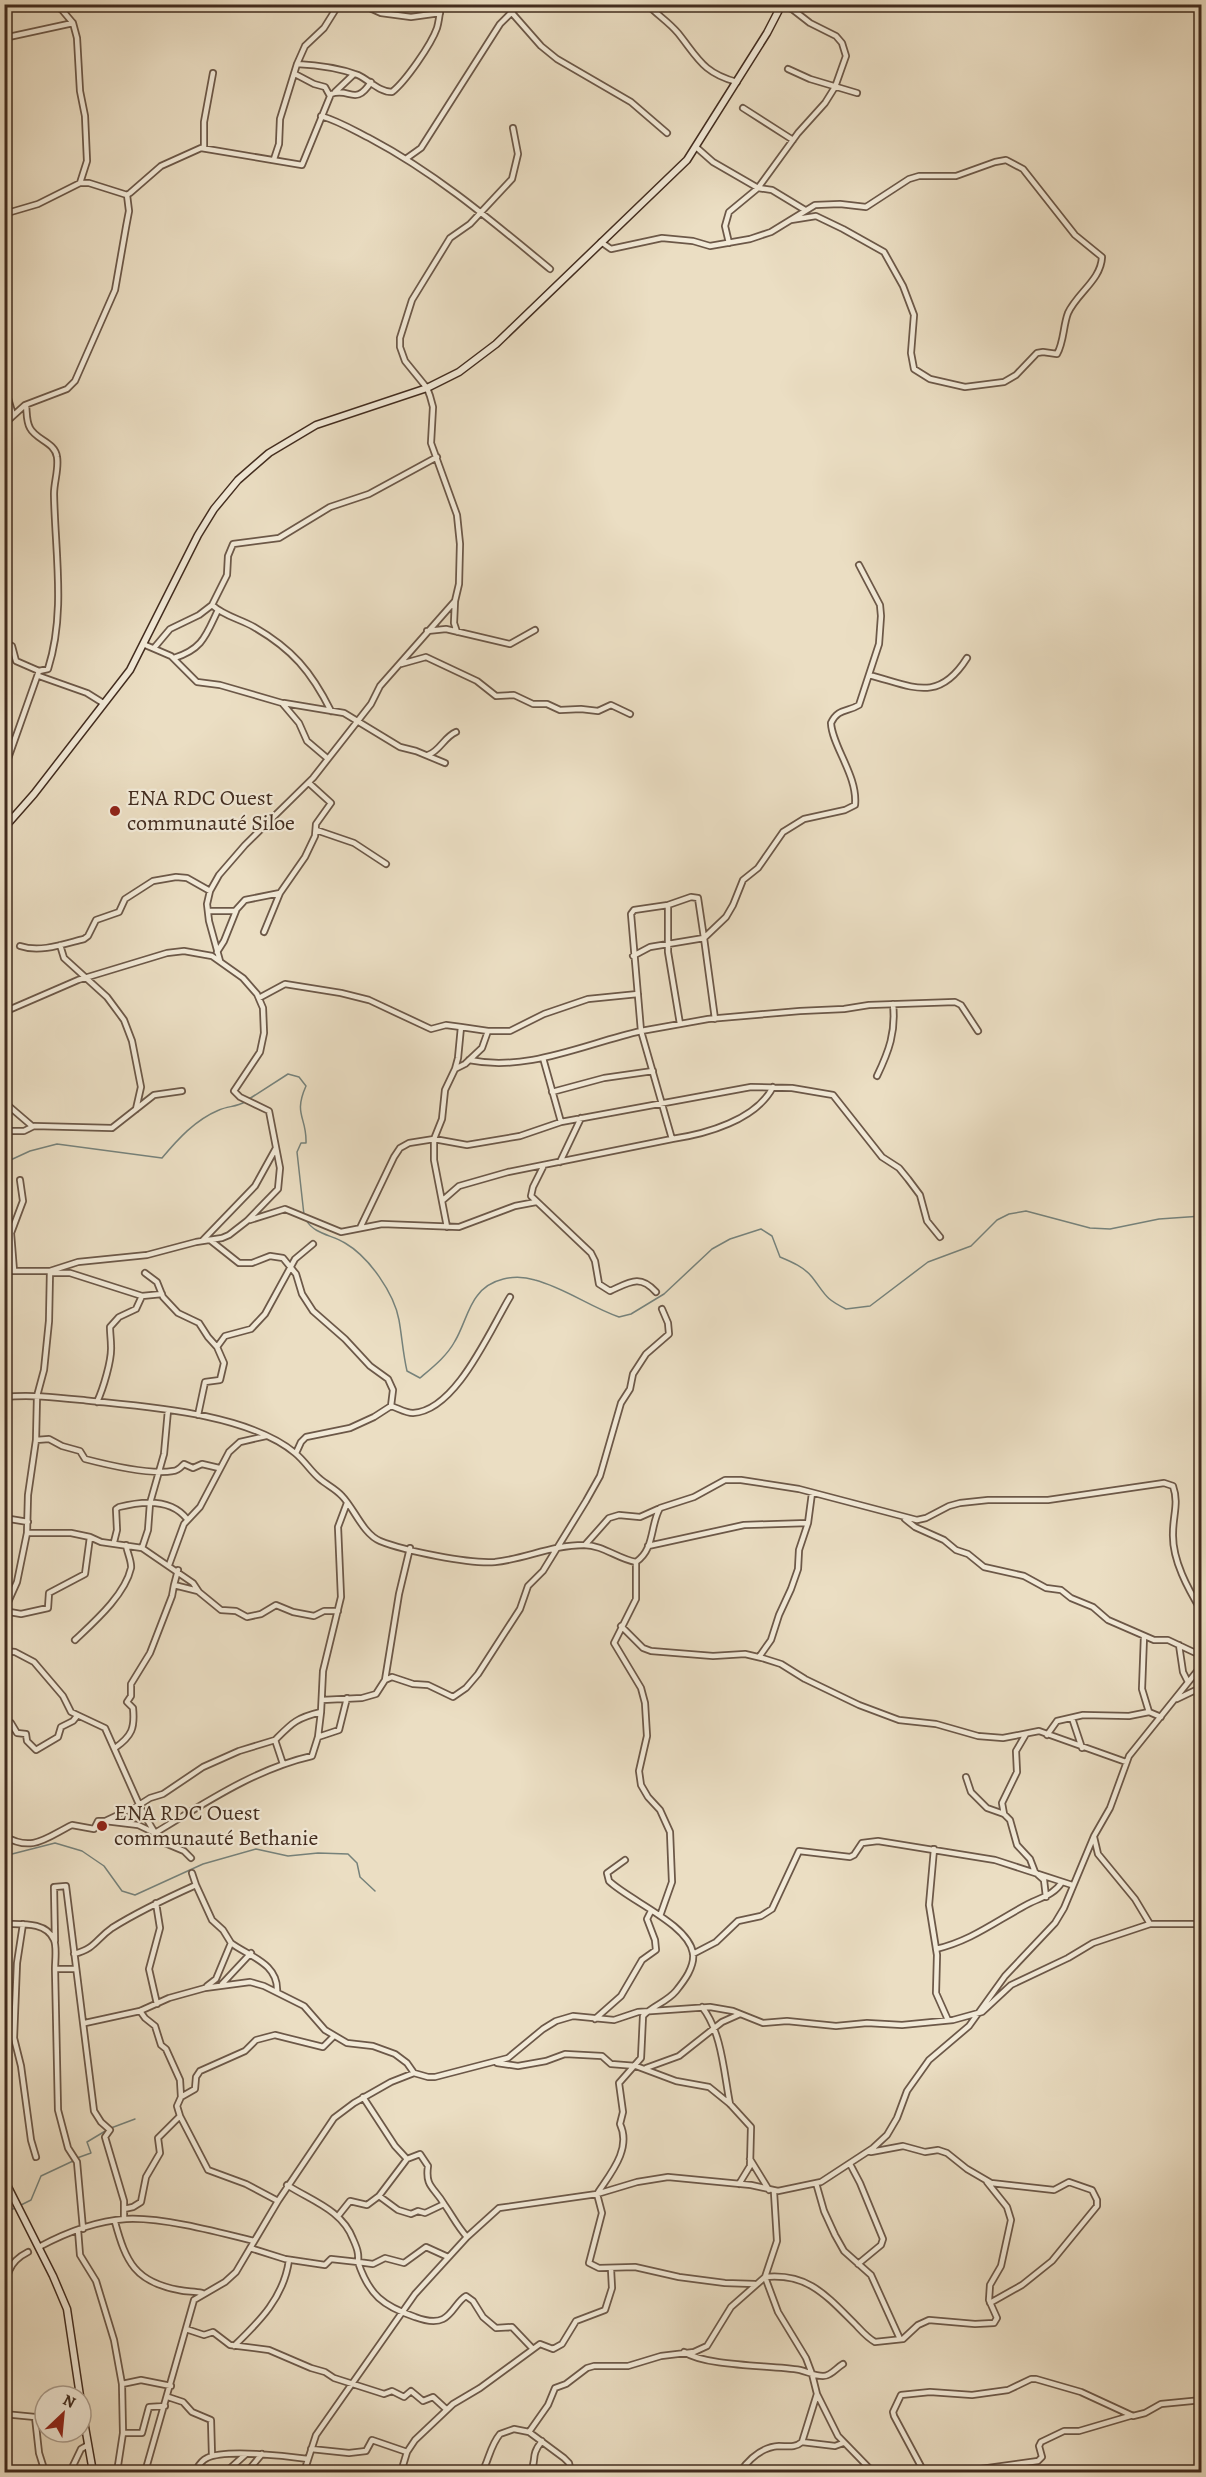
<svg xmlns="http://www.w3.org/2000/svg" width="1206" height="2477" viewBox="0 0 1206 2477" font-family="Alegreya,serif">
<rect width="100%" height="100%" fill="#ebdec3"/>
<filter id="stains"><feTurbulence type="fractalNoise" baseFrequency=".00333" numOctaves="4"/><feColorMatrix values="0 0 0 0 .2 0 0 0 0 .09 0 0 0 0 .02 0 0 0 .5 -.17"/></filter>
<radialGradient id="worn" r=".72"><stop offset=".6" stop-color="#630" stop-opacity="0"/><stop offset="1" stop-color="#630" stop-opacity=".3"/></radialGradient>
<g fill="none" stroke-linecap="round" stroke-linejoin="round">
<!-- stream -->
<path stroke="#76827b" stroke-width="1.5" d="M249,1099L288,1074L299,1077L306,1086C293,1115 307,1117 306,1143H301L297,1152L304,1215
M4,1163L30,1151L57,1144L162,1158C178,1139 195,1120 219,1110C228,1106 236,1107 245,1102
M306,1220C314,1234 332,1235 345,1243C369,1257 394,1293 399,1320C402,1337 403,1354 407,1371L420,1378C433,1367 447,1356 455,1341C463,1328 468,1307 477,1296C490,1278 515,1274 535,1280C565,1288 590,1307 619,1317L631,1314L664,1294L712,1249L730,1239L761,1229L772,1236L780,1257C792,1262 804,1267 812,1277C826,1295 824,1298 846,1309L870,1306L928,1262L971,1246L997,1220L1009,1214L1026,1211L1090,1228L1110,1229L1159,1219L1202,1216
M4,1860L12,1854L55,1843L82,1851L104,1866L122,1891L135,1895L203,1864L256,1849L288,1856L318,1853L348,1854L357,1863L360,1877L375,1891
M111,2128L135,2119
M77,2158L91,2153L87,2142L107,2130
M19,2206L31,2200L41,2176L73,2161
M4,2213L15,2208"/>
<!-- street casing -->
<g stroke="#6c5848" stroke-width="8">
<path id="street" d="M53,4L62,10L73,23L77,38L80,91L85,116L87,161L80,183
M361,4L381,13L411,17L440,13
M647,4C656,14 669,22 678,33C698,58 703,73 737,82
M512,13L541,46L557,59L631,102L667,133
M4,38L73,23
M297,64C317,65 339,68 358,75C369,80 379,92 392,92C405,82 431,45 437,28C439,21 440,12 441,4
M788,69L810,79L857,93
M295,74L314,84L325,87L330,96
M335,92L354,74
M743,108L793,140
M321,116C339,121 355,131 371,139C437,174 493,222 550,269
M204,147V122L213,73
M696,147L713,162L758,188L772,190L805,210
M407,158L421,148L500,24L520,4
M274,159L279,144L280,119L297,64L305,46L324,28L339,4
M4,214L38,204L80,183H89L127,195L130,193L161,166L201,148L302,165L331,94C350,87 355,107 371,82
M601,242L611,249L662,238L693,241L710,246L750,239L771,232L815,205L840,204L866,207L909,179L919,176H956L995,162L1006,160L1023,169L1075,235L1102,257C1101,280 1077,293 1068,313C1063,326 1064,342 1057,354L1043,352L1037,353L1016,375L1004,382L965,387L930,379L914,369L911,353L914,315L903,286L884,252L843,229L816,216L791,220
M729,243L725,226L729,212L758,188L798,133L825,103L835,87L846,56L842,43L836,36L810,23L792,9L782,6
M4,385L13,415
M4,424L25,405L67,389L75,381L115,290L126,227L129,211L127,195
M455,601L454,623L457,632
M212,605C224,616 240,619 254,627C292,649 311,671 331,711
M427,631L446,629L510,644L535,630
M4,642L12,646L16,661L39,671
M143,644L171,656L197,682L220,685L282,703L299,723L307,741L327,758
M154,648L170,629L199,615L212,605L227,575L228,556L233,544L279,538L330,507L369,494L437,457
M174,658C203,649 206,635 218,610
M401,664L426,657L477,681L496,696L514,695L533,704H547L560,710L581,709L598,711L611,705L630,714
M869,675C912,686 938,704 967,658
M39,676L87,693L103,703
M284,703L344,713L400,747L416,751L445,763
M428,755C440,751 444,737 456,732
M4,770L39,671L48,669C66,613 55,552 54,494C54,482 59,469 57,457C55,442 36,440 30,428C26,421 27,412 26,405
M316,830L354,843L386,864
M668,905V952L680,1024
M208,911H235L245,900L280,893L305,857L315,836L316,824L331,803L309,783
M264,932L280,893
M60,945L64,958L107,997L124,1020L132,1041L141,1087L136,1109
M20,946C40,953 64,944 84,939L88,936L96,920L119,912L125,899L153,881L176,877L187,878L210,891
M217,952L224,941L236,911
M220,961L209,921L207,904L210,891L219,875L245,845L313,778L371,704L380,686L455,601L459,584L460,544L457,515L431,443L433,407L430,396L427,388L405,361L400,347V338L412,300L450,238L470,224L512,179L518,154L513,128
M259,998L285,984L341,993L369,1000L431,1029L446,1025L461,1027L458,1058L455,1069
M4,1012L78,980L167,953L184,951L212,956L243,978L257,994L263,1008L264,1033L260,1052L234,1091L240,1097L269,1111L280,1168L278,1189L247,1221L229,1235L222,1238L196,1242L147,1255L78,1262L50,1271H4
M715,1019L704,938L726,917L733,905L743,880L758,868L783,832L804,819L845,810L855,805C858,776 832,746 831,723C838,708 848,712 859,705L879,644L881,616L880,605L859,565
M461,1027L488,1031
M543,1058L561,1122
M469,1060C528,1072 584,1044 641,1031L631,914L634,910L668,905L691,897L698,898L704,938L650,947L633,956
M877,1076C889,1051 896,1032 893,1004
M552,1092L604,1078L653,1071
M4,1102L32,1126
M4,1131H24L34,1126L112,1128L154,1095L182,1091
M672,1139C706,1134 756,1120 773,1087
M560,1162L581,1118
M543,1167L533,1187L531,1196L591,1253L595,1261L599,1284L610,1291C630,1282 640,1274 656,1292
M443,1200L459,1186L508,1172L672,1139L641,1031L708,1019L800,1011L844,1009L869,1005L955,1002L961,1005L978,1031
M250,1220L285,1209L341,1232L382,1224L459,1227L515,1206L536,1202
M447,1227L434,1160V1139L442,1119L445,1090L455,1069L465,1064L482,1048L488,1031H510L544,1014L588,999L638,994
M360,1228L394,1157L400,1148L409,1143L434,1139L467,1145L520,1136L561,1122L751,1087L792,1088L833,1095L882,1157L899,1168L908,1179L920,1195L927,1221L940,1237
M210,1240L239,1263H252L270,1256L283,1258L296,1274L302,1294L313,1311L345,1339L370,1366L388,1379L393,1390L391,1406
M202,1241L255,1186L276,1148
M14,1271L11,1233L23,1201L20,1180
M51,1273H70L142,1296L162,1294
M145,1273L157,1282L163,1297L178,1313L199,1323L208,1337L217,1347L224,1363L220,1380L205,1382L198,1415
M217,1347L225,1336L251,1329L265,1314L295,1259L313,1244
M4,1397C33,1394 62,1398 91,1401C150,1407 248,1414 295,1453C305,1461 311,1472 320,1479C327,1485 336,1489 342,1496C354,1508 363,1534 380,1541C405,1551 469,1564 495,1562C525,1559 552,1545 584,1545C603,1545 618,1559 636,1562C655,1549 650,1525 660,1508L694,1497L725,1480H741L799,1489L917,1520L926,1518L949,1506L960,1503L988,1500H1048L1164,1483L1173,1486C1179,1503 1173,1515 1173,1533C1172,1560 1188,1589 1202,1612
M97,1402C103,1389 112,1360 111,1346C111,1339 110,1334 110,1327L119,1317L136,1309L142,1296
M36,1440L49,1439L62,1446L80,1451L85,1459C108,1465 150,1475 173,1471C178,1471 181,1467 184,1464L193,1468L202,1464L219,1468
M296,1453L301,1442L306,1437L350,1428L374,1417L391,1406C398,1408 405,1413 413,1413C456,1411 490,1330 510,1297
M4,1518L28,1522
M905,1519L915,1527L944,1540L956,1550L968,1554L984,1567L1024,1576L1046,1588L1061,1590L1071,1598L1093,1607L1108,1620L1154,1640H1168L1202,1656
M27,1533H71L90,1537L101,1542L142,1548L193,1583L199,1592L221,1610L236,1611L247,1617L261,1614L276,1605L293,1612L314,1616L324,1611H338
M114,1542L117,1530L116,1509L119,1507C142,1501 171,1498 187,1519
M585,1545L609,1518L619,1515L640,1517L658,1509
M648,1546L744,1525L808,1523L812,1493
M142,1548L148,1530L150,1503L164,1454L168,1410
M636,1562V1599L614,1643L641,1688L645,1703L647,1736L639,1771L641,1785L648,1797L660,1810L670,1832L672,1882L660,1916
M169,1565L184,1524L200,1507L229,1452L240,1442L266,1436
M174,1585L178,1570
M4,1611L17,1582L27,1533L28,1495L36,1440L37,1396L44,1370L49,1321L50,1271
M4,1611L21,1614L48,1608L49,1593L85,1574L90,1537
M621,1626L643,1648L651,1651L713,1656L745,1654L762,1658L781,1664L805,1679L859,1705L899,1720L936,1724L978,1736L1003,1738L1039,1731L1126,1762
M1144,1636L1142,1689L1149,1712
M75,1640C94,1622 125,1595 131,1568C132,1562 127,1552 126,1545
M1179,1645L1183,1672L1188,1682
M4,1651L15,1652L34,1662L63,1696L71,1712L105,1728L142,1811L155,1833L165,1843L184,1851L191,1858
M759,1657L771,1640L779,1615L791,1589L798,1569L799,1550L808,1523
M385,1680L399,1594L410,1548
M1177,1699L1202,1687
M322,1700L362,1698L376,1694L385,1680L392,1677L413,1684L428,1685L453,1697L466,1688L478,1674L520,1609L528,1586L543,1571L586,1501L600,1476L621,1403L630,1389L633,1374L646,1354L669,1334L668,1323L662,1309
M1072,1718L1082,1748
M4,1722L11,1723L17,1733L26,1734L27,1741L36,1750L58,1737L61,1727L73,1721L77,1716
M1047,1735L1057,1721L1083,1715L1129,1716L1149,1712L1161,1717
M318,1737L339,1730L347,1698
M275,1740C292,1723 296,1718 321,1712
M115,1748C132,1736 135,1728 133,1708L127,1702L131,1696V1684L150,1653L172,1596L174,1585L198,1591
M966,1777L971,1792L987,1808L1004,1814L1010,1820L1017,1845L1030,1859L1035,1872L1044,1880L1046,1897
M1004,1814L1002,1803L1017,1772L1016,1751L1026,1734
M105,1821L138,1825L155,1833C205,1803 255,1769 312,1756L318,1737L321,1712L323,1671L341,1597L338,1527L347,1503
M4,1836C33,1853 47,1837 72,1825L94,1829L98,1821H105L139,1805L150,1798L163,1794L203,1767L239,1751L275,1740L283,1764
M1094,1837L1098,1854L1135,1899L1150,1924
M934,1849L929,1905L937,1955L936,1993L948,2020
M625,1860L607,1873L609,1881C630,1901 688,1924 693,1953C695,1967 684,1981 676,1991C667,2002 652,2006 643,2016L641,2058L619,2083L623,2112L620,2124C632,2149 610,2174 597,2194L602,2213L589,2263L599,2268L635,2267L679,2277L725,2283L755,2284
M196,1885L212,1920L223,1930L231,1943L216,1979L207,1986
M156,1903L160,1928L149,1969L157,2004
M4,1914L10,1924C25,1924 47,1923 54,1940C57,1947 55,1961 55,1969H76
M23,1924L17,1963L14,2038L21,2066L31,2140L36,2157
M55,1941L54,1887L66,1886L94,2111L101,2122L110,2130L105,2137L124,2201V2219
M231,1943C248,1956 279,1963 277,1992
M936,1949C971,1941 996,1921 1028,1904C1041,1897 1053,1896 1062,1882
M74,1954C96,1948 95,1940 112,1928C139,1911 167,1898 196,1885L192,1873
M693,1954L716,1942L738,1921L761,1916L772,1909L799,1851L850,1857L854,1855L862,1843L878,1841L995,1860L1072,1885
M55,1969L58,2110L68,2148L77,2162L83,2229
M222,1984L251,1953
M702,2007C722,2032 724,2074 730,2104
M595,2019L621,1996L642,1960L656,1950L655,1940L647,1919L651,1911
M85,2023L140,2011L169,1998L205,1988L250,1982L264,1986L304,2006L325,2030L347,2043L373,2046L395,2054L407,2063L414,2073
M497,2063L518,2066L546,2061L565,2054L602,2056L611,2064L636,2066L676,2081L709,2087L730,2104L751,2127L750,2166L739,2184
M646,2068L679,2056L722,2022L740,2014
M181,2097L195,2089L196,2077L200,2071L245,2051L256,2040L275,2035L323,2047L334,2036
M363,2097L395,2146L407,2159L379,2196L398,2210L411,2214L418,2211L425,2213L444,2204C452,2215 457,2226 467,2237
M180,2116L208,2170L246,2184L278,2201
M871,2152L903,2146L925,2152L938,2150L947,2153L967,2169L991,2183L1054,2190L1069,2182L1092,2190L1097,2200V2206L1052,2261L1022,2285L990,2303
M407,2159L420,2154L428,2166C425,2187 434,2187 444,2204
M750,2159L769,2190
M850,2164L860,2183L883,2239L881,2245L858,2264
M816,2183L824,2211L835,2235L844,2251L871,2275L900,2339
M287,2185C312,2201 342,2210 353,2239C357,2248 359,2253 358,2262L373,2264L385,2258L404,2263L426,2247L448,2257
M124,2209L133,2207L141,2202L146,2177L160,2153L158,2138L180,2116L177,2106L181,2097L180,2080L166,2049L161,2045L155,2026L145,2018L140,2011
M338,2216L350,2201L367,2205L379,2196
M115,2222C126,2262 135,2282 179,2290C187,2292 194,2291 202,2293
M78,2230L80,2255L96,2281L114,2340L122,2384L123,2433
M39,2247C65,2233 96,2221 126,2219C162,2217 218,2232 254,2241
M250,2248L285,2259L325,2265L331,2259L358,2262C369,2295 383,2306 415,2317C423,2320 435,2323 443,2319C453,2314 457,2301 466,2296L473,2301L483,2317L496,2328L512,2327L532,2348
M4,2310C7,2284 2,2265 28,2252
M186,2329L204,2335L213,2332L230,2345L269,2350L311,2368L325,2372L334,2378L384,2394L392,2391L404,2397L411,2391L423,2401L433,2397L446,2409
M234,2346C260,2321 284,2297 289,2260
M684,2352C708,2367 771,2365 800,2370C808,2372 815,2376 823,2376C831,2376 836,2368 843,2364
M122,2384L141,2380L171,2386
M817,2394L838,2436L873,2472
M168,2397L183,2402L192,2412L211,2420L212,2456
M4,2414L35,2417L45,2413
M35,2417L39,2453L45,2472
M802,2442L835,2446L843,2443
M311,2449L349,2453L366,2451L372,2440L407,2452L415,2440L453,2404L480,2388L540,2344L553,2349L562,2344L576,2321L605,2310L612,2288L611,2269
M70,2472L81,2449L88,2445
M117,2472L123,2433H142L149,2407L165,2406
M145,2472L194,2300L225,2282L236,2272L278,2201L334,2118L354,2103L391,2082L414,2073L428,2077H435L508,2058L543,2029L556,2021L573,2016L614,2020L638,2012L710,2007L733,2011L763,2023L787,2021L836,2026L867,2023L902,2025L953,2020L982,2012L1011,1985L1068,1958L1093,1943L1150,1924H1202
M195,2472C198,2467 200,2461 207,2458C225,2449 287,2456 308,2459
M226,2472L246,2454
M247,2472L262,2454
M304,2472L316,2435L415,2294L467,2237L499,2208L597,2194L637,2182L668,2177L751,2185L778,2191L821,2182L873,2148L887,2135L897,2118L907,2091L929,2060L969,2026L1005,1976L1055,1923L1064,1908L1094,1836L1110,1808L1129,1756L1202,1665
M401,2472L407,2452
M482,2472C489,2460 490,2446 500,2434L514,2429L529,2432
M530,2472C538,2460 529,2457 542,2441
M571,2472L569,2463L564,2458L529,2432L548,2405L555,2388L566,2384L587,2368L594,2366H628L661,2356L694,2352L707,2346L731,2307L765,2277L777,2241L774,2192
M740,2472C749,2459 762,2447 779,2446C788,2446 795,2448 802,2442L817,2394L812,2374L806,2358L778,2312L765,2277C807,2273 825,2294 854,2323C860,2329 866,2337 875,2342L903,2339L918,2325L929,2320L975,2324L994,2323L997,2318L989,2300L990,2285L1001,2266L1011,2220L1007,2207L987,2182
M924,2472L894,2416L893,2412L901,2395L930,2392L972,2395L1008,2390L1031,2379H1036L1081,2392L1133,2416L1145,2413L1161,2404L1202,2400
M959,2472L1038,2461L1042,2457L1039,2446L1041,2442L1064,2431H1079L1130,2416"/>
</g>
<!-- secondary casing -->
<g stroke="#422c1f" stroke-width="9">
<path id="secondary" d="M4,828L34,794L130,670L198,535L214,509L238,480L269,453L316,425L427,388L459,372L496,344L687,160L767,33L782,4
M4,2179L53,2276L67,2309L80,2396
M81,2404L93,2472"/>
</g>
<!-- street -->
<use href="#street" stroke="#f2ead8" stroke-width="4.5"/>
<!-- secondary -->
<use href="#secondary" stroke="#f2ead8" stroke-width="6"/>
</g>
<!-- markers -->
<g fill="#8f2418" stroke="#f2ead8" stroke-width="2">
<circle cx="115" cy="811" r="6"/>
<circle cx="102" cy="1826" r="6"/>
</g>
<g text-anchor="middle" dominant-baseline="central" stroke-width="4.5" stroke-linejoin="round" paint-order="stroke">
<!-- poi labels -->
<g font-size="22" fill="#422c1f" stroke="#f2ead8" text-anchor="start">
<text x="127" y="798">ENA RDC Ouest<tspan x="127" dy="25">communauté Siloe</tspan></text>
<text x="114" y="1813">ENA RDC Ouest<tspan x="114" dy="25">communauté Bethanie</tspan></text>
</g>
</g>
<!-- margin -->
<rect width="1206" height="2477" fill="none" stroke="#ebdec3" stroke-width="24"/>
<rect x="6" y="6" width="1194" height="2465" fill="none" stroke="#422c1f" stroke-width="3"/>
<rect x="12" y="12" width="1182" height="2453" fill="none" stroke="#422c1f" stroke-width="1.5"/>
<!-- north arrow -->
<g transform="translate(63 2414) rotate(26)"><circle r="28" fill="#f2ead8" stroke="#ac9e8e" stroke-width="1.5"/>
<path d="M0-4.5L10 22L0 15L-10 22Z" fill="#8f2418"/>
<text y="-9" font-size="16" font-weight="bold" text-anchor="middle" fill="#422c1f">N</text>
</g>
<rect width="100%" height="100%" filter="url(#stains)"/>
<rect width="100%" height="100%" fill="url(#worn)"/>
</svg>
